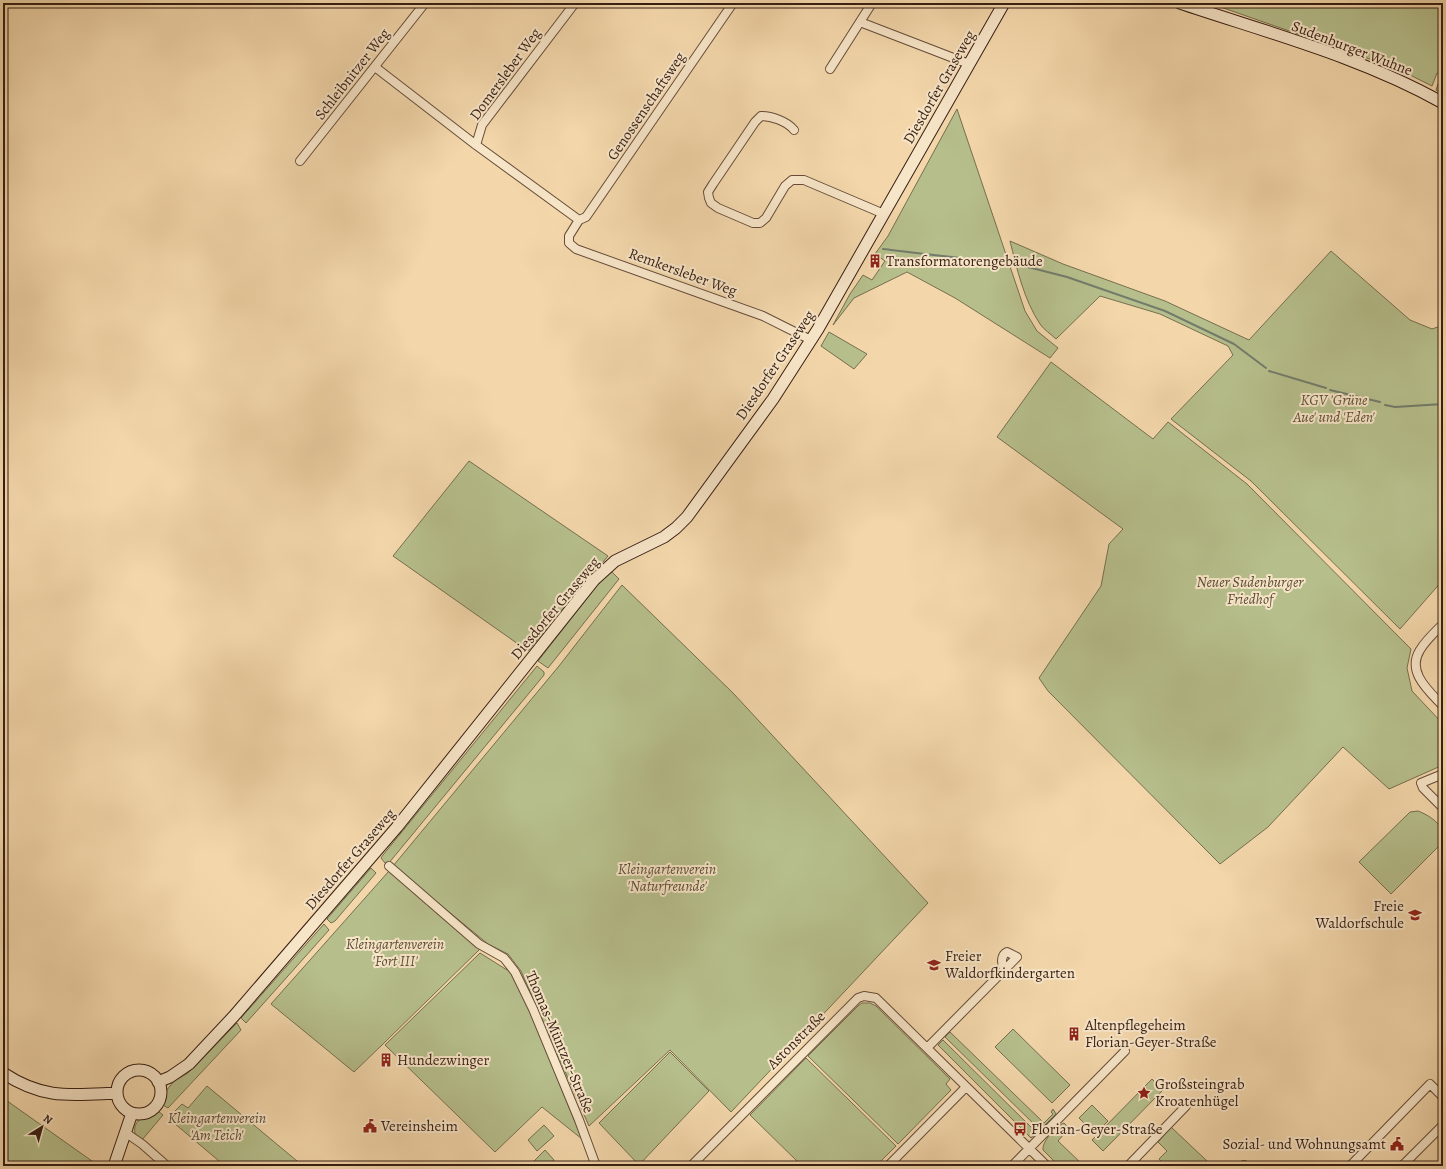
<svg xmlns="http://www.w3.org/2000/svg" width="1446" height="1169" viewBox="0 0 1446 1169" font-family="Alegreya,serif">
<rect width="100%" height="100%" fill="#f3d7ab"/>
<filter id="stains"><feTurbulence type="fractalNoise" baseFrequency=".005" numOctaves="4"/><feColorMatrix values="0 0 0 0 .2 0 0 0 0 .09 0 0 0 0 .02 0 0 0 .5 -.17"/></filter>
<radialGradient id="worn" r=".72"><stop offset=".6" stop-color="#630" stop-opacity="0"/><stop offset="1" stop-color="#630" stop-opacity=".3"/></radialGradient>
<!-- green -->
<path fill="#b6bf8c" stroke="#766e4f" d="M1209,3H1443V94L1436,90L1441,75L1437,73L1432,86L1406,73L1381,63Z
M957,109L1025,311L1037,331L1058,348L1050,358L955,298L907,272L854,298L833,325L850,294L863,275L872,280L885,261L875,254L888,236Z
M1010,241L1063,264L1165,301L1249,340L1331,251L1410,320L1432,329L1443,325V580L1400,629L1251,481L1171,419L1233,355L1228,346L1160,314L1100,296L1056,339C1051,334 1044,330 1040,324C1024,300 1017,269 1010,241Z
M829,332L867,354L854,369L821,346Z
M1051,362L1153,439L1168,422L1247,484L1411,649L1407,668L1412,691L1443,724V765L1389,789L1343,747L1268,827L1220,864L1048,691L1039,678L1101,586L1109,544L1123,529L997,437Z
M469,461L608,556L528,651L393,556Z
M611,571L619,579L548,668L538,661L607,573Z
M622,585L733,693L928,903L731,1112L670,1050L589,1126L521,971L508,954L488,944L393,866L559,666Z
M537,666L544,672V675L388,864L385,863L381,858L383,855Z
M1418,811C1428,815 1443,823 1442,836C1442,839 1440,843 1439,846L1391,894L1359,862L1410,812Z
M371,868L376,873L335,921L331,923L327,919Z
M389,871L480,949L383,1044L354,1072L271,1004Z
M324,924L329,930L246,1023L241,1018Z
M480,953L507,970L509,968L529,1008L582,1139L542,1107L495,1152L385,1045Z
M862,1003H870L876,1006L950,1079L946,1084L951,1090L898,1144L808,1056L858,1006Z
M237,1023L241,1030L168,1108L163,1105L166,1091L174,1081L188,1073Z
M1013,1029L1070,1085L1052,1103L995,1047Z
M950,1032L1044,1123L1053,1114L1051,1112L1053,1109L1056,1114L1040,1130L945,1037Z
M943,1040L1037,1133L1031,1138L938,1045Z
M670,1052L709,1091L639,1165L599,1123Z
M806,1058L896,1146L876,1166H802L750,1115Z
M1152,1079L1163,1090L1103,1151L1092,1140Z
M207,1086L303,1166H225L168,1118L182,1104L188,1108Z
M3,1098L99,1166H3Z
M1092,1105L1108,1121L1095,1134L1079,1118Z
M155,1111H158L163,1115L142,1140L135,1134C134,1127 135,1124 140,1119L144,1118Z
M1064,1123L1069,1128L1058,1141L1084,1166H1059L1043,1150C1042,1141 1056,1126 1064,1123Z
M544,1125L554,1136L537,1151L528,1140Z
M1171,1127L1207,1161L1202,1166H1165L1159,1159L1167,1151L1158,1142Z
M545,1150L554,1160L548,1166H529Z"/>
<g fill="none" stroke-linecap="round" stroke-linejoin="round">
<!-- stream -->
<path stroke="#737c6b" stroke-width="2" d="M883,249C925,254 966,259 1008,263
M1016,264L1067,277L1165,311L1234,344L1266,368
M1269,371L1326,388
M1330,390L1380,402
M1385,405L1395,407L1443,404"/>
<!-- street casing -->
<g stroke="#664c38" stroke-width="10">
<path id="street" d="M860,22L969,64
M375,67L476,145L579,220
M830,69L872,3
M794,130C787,121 771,116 761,116L755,122L713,184L708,192L709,198L711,203L718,208L753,223H760L766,218L785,186L792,180H804L884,214
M476,145L482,125L575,3
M300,161L425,3
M579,220L569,236V243L576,249L763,316L811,340
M579,220L586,217L733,3
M1443,624C1435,632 1426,640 1420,650C1406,672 1429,691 1443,706
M1443,774L1421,783L1423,788L1443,808
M389,866L479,944L504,958L515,972L533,1009L579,1120L596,1166
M927,1048L1017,957L1007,952C1001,955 1001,963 1004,969
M126,1133L142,1144L167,1166
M691,1166L858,998L864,996L876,998L1047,1166
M888,1166L966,1087
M1012,1166L1125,1051
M1128,1166L1186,1106
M1243,1166L1244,1165
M1350,1166L1430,1084L1443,1097
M1402,1166L1443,1125"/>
</g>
<!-- secondary casing -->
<g stroke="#371e12" stroke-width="13">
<path id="secondary" d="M1180,3C1269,33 1361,57 1443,103
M117 1092a22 22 0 1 1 44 0a22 22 0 1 1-44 0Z
M3,1073C44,1100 71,1095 117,1093
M158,1082L170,1077L189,1064L234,1016L397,827L594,580L615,561L664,537L676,528L687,517L773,399L818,329L1004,3
M114,1166L132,1113"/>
</g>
<!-- street -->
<use href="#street" stroke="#f7e5c8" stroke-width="8"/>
<!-- secondary -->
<use href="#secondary" stroke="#f7e5c8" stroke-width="11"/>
</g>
<!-- icons -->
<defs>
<g id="building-bare" transform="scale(1.08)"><path d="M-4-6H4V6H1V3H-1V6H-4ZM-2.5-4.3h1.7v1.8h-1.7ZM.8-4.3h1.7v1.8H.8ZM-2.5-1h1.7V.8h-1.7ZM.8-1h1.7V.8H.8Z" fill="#8f2418" stroke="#f7e5c8" stroke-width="2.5" paint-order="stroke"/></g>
<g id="school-bare" transform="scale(1.08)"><path d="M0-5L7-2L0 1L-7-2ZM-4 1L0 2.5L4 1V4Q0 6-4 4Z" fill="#8f2418" stroke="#f7e5c8" stroke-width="2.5" paint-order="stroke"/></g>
<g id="sight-bare" transform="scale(1.08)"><path d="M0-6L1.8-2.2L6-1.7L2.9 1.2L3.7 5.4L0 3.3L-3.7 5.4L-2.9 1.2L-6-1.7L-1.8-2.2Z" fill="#8f2418" stroke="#f7e5c8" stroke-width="2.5" paint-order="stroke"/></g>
<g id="civic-bare" transform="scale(1.08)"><path d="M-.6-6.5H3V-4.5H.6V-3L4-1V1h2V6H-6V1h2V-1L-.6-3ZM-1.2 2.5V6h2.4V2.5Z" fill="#8f2418" stroke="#f7e5c8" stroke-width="2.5" paint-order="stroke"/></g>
<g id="bus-bare" transform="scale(1.08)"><path d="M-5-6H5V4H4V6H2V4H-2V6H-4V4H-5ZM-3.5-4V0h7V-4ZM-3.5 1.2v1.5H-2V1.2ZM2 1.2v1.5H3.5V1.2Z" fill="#8f2418" stroke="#f7e5c8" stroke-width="2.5" paint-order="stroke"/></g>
</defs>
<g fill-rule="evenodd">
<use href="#building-bare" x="875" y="261"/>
<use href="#school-bare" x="1415" y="915"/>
<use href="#school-bare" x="934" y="965"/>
<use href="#building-bare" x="1074" y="1034"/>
<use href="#building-bare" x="386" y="1060"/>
<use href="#sight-bare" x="1144" y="1093"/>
<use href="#civic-bare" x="370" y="1126"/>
<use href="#bus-bare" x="1020" y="1129"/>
<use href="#civic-bare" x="1397" y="1144"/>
</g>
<g text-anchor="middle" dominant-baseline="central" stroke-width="4" stroke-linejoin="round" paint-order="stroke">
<!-- street labels -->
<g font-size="15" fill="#371e12" stroke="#f7e5c8">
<text transform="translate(1352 48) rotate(21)">Sudenburger Wuhne</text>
<text transform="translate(352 74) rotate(-52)">Schleibnitzer Weg</text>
<text transform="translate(505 74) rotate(-54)">Domersleber Weg</text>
<text transform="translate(939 87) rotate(-60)">Diesdorfer Graseweg</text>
<text transform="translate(646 106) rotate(-56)">Genossenschaftsweg</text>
<text transform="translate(683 272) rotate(20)">Remkersleber Weg</text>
<text transform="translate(775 365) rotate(-56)">Diesdorfer Graseweg</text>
<text transform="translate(555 608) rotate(-50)">Diesdorfer Graseweg</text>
<text transform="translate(350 859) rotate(-49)">Diesdorfer Graseweg</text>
<text transform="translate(796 1040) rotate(-45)">Astonstraße</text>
<text transform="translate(560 1042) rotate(67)">Thomas-Müntzer-Straße</text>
</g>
<!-- poi labels -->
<g font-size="15" fill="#371e12" stroke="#f7e5c8" text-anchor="start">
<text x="886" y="261">Transformatorengebäude</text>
<text x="1404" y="906" text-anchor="end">Freie<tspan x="1404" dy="17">Waldorfschule</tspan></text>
<text x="945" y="956">Freier<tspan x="945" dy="17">Waldorfkindergarten</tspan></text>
<text x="1085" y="1025">Altenpflegeheim<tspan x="1085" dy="17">Florian-Geyer-Straße</tspan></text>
<text x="397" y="1060">Hundezwinger</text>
<text x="1155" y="1084">Großsteingrab<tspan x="1155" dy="17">Kroatenhügel</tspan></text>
<text x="381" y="1126">Vereinsheim</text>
<text x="1031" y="1129">Florian-Geyer-Straße</text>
<text x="1386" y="1144" text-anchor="end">Sozial- und Wohnungsamt</text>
</g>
<!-- park labels -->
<g font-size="15" font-style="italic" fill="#5d4e37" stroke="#f7e5c8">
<text x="1334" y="400">KGV 'Grüne<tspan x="1334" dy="17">Aue' und 'Eden'</tspan></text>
<text x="1250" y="582">Neuer Sudenburger<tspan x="1250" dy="17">Friedhof</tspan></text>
<text x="667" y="869">Kleingartenverein<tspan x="667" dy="17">'Naturfreunde'</tspan></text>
<text x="395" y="944">Kleingartenverein<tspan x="395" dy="17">'Fort III'</tspan></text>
<text x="217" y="1118">Kleingartenverein<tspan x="217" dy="17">'Am Teich'</tspan></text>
</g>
</g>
<!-- margin -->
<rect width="1446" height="1169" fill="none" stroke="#f3d7ab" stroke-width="16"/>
<rect x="4" y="4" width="1438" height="1161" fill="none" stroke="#371e12" stroke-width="2"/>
<rect x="8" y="8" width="1430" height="1153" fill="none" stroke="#371e12"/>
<!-- north arrow -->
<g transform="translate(42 1127) rotate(37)" stroke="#f7e5c8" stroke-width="3" paint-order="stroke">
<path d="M0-3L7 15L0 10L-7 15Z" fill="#371e12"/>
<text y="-6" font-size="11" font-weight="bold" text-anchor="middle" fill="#371e12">N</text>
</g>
<rect width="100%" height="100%" filter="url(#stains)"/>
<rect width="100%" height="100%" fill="url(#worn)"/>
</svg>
